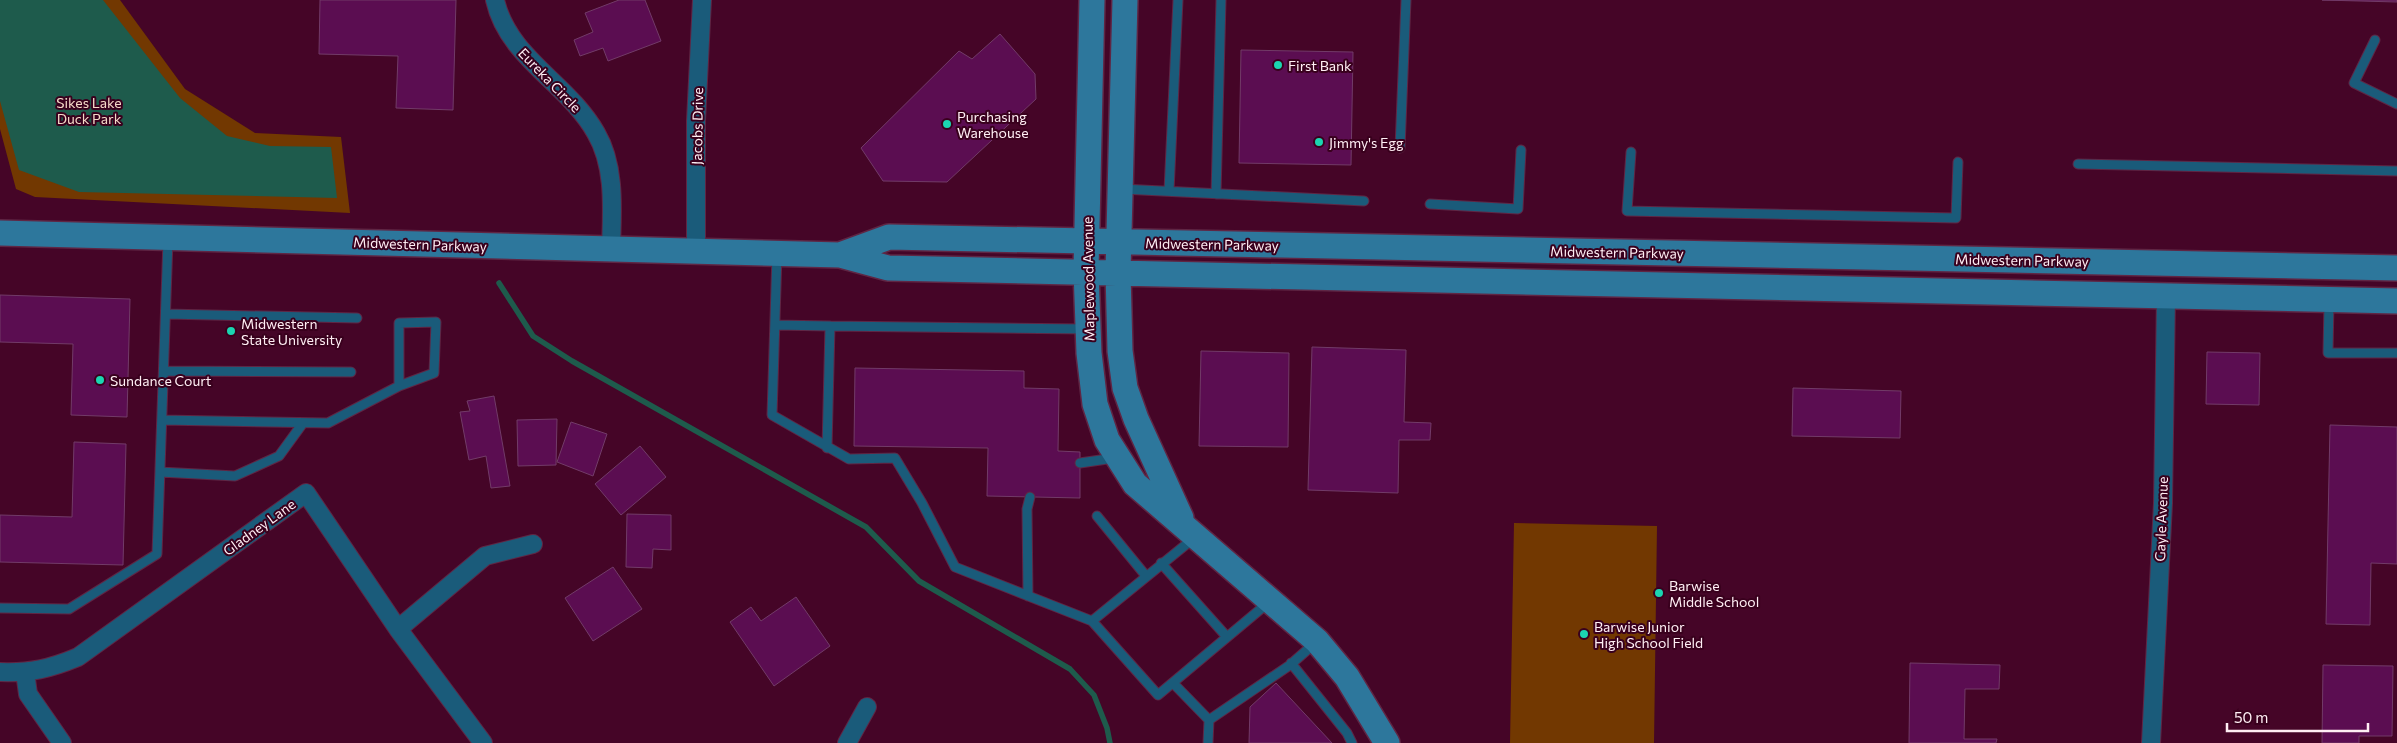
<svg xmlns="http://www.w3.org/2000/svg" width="2397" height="743" viewBox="0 0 2397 743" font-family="Commissioner,sans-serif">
<rect width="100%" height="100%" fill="#450527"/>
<!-- green -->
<path fill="#723801" d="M0,0H120L185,89L255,133L341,137L350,213L35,197L16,189L0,129Z
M1514,523L1657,526L1654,743H1510Z"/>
<!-- water -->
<path fill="#1e5b4c" d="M0,0H103L180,98L227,136L270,146L331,147L337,198L79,192L19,170L0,101Z"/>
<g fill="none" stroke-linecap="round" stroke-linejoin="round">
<!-- stream -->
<path stroke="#1e5b4c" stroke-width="5.5" d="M499,283L533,336L572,361L866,527L919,581L1070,669L1094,695L1107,728L1110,743"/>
</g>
<!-- building -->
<path fill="#5b0d51" stroke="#723b68" d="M320,0H456L453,110L396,108L398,56L319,54Z
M619,0H645L661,41L608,61L603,48L580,56L574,40L593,32L585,13Z
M2322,0H2397V2Z
M1000,34L1035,74L1036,99L947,182L883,181L861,148L959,51L972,59Z
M1241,50L1353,52L1351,165L1239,163Z
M0,295L130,299L127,417L71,415L73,344L0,342Z
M1312,347L1406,350L1404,422L1431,423L1430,440H1399L1398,493L1308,490Z
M1201,351L1289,353L1288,447L1199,446Z
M2207,352L2260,353L2259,405L2206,404Z
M855,368L1024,371V388L1059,389L1058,451L1080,452V498L987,496L988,448L854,446Z
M1793,388L1901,391L1900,438L1792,436Z
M494,396L510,486L491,488L486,456L469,460L460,412L470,411L467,401Z
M557,419L556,465L518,466L517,420Z
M571,422L607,434L593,476L557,462Z
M2330,425L2397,427V564L2371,563L2370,625L2326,624Z
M74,442L126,444L123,565L0,562V515L72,517Z
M640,446L666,477L621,515L595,484Z
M627,514L671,515V550L653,549L652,568L626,567Z
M613,567L642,609L593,641L565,598Z
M796,597L830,646L774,686L730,622L751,607L761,621Z
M1910,663L2000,665L1999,689H1965L1964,739H1997L1996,743H1909Z
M2323,665L2393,666L2392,736H2359V743H2322Z
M1276,683L1332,743H1249L1250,707Z"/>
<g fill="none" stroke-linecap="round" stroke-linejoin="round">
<!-- lane casing -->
<g stroke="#5f2644" stroke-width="11">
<path id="lane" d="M2375,40L2354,83L2397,104
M1400,148L1406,0
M1631,152L1627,211L1956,218L1958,162
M2078,164L2397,171
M1122,189L1364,201
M1169,191L1178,0
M1216,194L1221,0
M1430,204L1518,209L1521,150
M777,254L772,415L849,459L895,458L922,503L955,567L1092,621L1194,538
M2329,302L2328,353H2397
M166,314L357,318
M775,325L830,326L827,448
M830,326L1087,329
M164,371L351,372
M162,420L328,423L399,386V323L436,322L434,373L399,386
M1080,463L1114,458
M160,472L235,476L279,456L303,423
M1097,516L1146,576
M1161,563L1227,637
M1028,596L1027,509L1030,497
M0,608L69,609L157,554L168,240
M1092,621L1158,695L1269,602
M1291,663L1347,733L1352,743
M1173,683L1209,720L1208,743
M1209,720L1290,665L1315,643"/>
</g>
<!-- street casing -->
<g stroke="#5f2644" stroke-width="20">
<path id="street" d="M495,0C508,58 568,83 596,133C616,167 612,211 611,249
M696,252V121L702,0
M398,629L485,556L533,544
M0,672C31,673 49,669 78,657L306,493L398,629L483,743
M25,672L28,694L62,743
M847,743L867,707
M2151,743L2163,503L2166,295"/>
</g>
<!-- secondary casing -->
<g stroke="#5f2644" stroke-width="28">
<path id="secondary" d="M1092,0L1086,271L1089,353L1095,404L1107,440L1135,484L1317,641L1347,677L1387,743
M1125,0L1118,272L1120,351L1125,388L1136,419L1181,518
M0,233L840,255L888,268L2397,301
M840,255L889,237L2397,268"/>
</g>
<!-- lane -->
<use href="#lane" stroke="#1a5b7a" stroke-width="9"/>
<!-- street -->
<use href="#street" stroke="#1a5b7a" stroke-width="18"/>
<!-- secondary -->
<use href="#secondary" stroke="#2d779c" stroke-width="25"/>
</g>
<!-- markers -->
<g fill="#1bd5b1" stroke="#39001d" stroke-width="2">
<circle cx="1278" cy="65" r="5"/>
<circle cx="947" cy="124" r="5"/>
<circle cx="1319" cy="142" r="5"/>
<circle cx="231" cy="331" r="5"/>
<circle cx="100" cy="380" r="5"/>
<circle cx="1659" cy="593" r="5"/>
<circle cx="1584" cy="634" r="5"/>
</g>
<g text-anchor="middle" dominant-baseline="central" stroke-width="4" stroke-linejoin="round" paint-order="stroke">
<!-- poi labels -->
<g font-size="14" fill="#ffeef4" stroke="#39001d" text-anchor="start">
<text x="1288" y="65">First Bank</text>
<text x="957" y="116">Purchasing<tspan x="957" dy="16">Warehouse</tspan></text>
<text x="1329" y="142">Jimmy's Egg</text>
<text x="241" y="323">Midwestern<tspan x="241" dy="16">State University</tspan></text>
<text x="110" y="380">Sundance Court</text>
<text x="1669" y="585">Barwise<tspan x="1669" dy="16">Middle School</tspan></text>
<text x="1594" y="626">Barwise Junior<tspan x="1594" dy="16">High School Field</tspan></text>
</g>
<!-- street labels -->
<g font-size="14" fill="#ffeef4" stroke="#39001d">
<text transform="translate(550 80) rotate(46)">Eureka Circle</text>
<text transform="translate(697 126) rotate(-89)">Jacobs Drive</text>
<text transform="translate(420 244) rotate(2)">Midwestern Parkway</text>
<text transform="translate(1212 244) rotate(1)">Midwestern Parkway</text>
<text transform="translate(1617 252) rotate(1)">Midwestern Parkway</text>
<text transform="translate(2022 260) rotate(1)">Midwestern Parkway</text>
<text transform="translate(1088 279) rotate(-91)">Maplewood Avenue</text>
<text transform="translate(2161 519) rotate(-88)">Gayle Avenue</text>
<text transform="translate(259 527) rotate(-36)">Gladney Lane</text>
</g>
<!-- park labels -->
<g font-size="14" fill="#f5d9c8" stroke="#39001d">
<text x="89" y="102">Sikes Lake<tspan x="89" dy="16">Duck Park</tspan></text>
</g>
</g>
<!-- scale -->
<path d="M2227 723v8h141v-8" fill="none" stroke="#ffeef4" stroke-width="2.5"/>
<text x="2234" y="723" font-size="15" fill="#ffeef4" stroke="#39001d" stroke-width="4" paint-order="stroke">50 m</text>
</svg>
